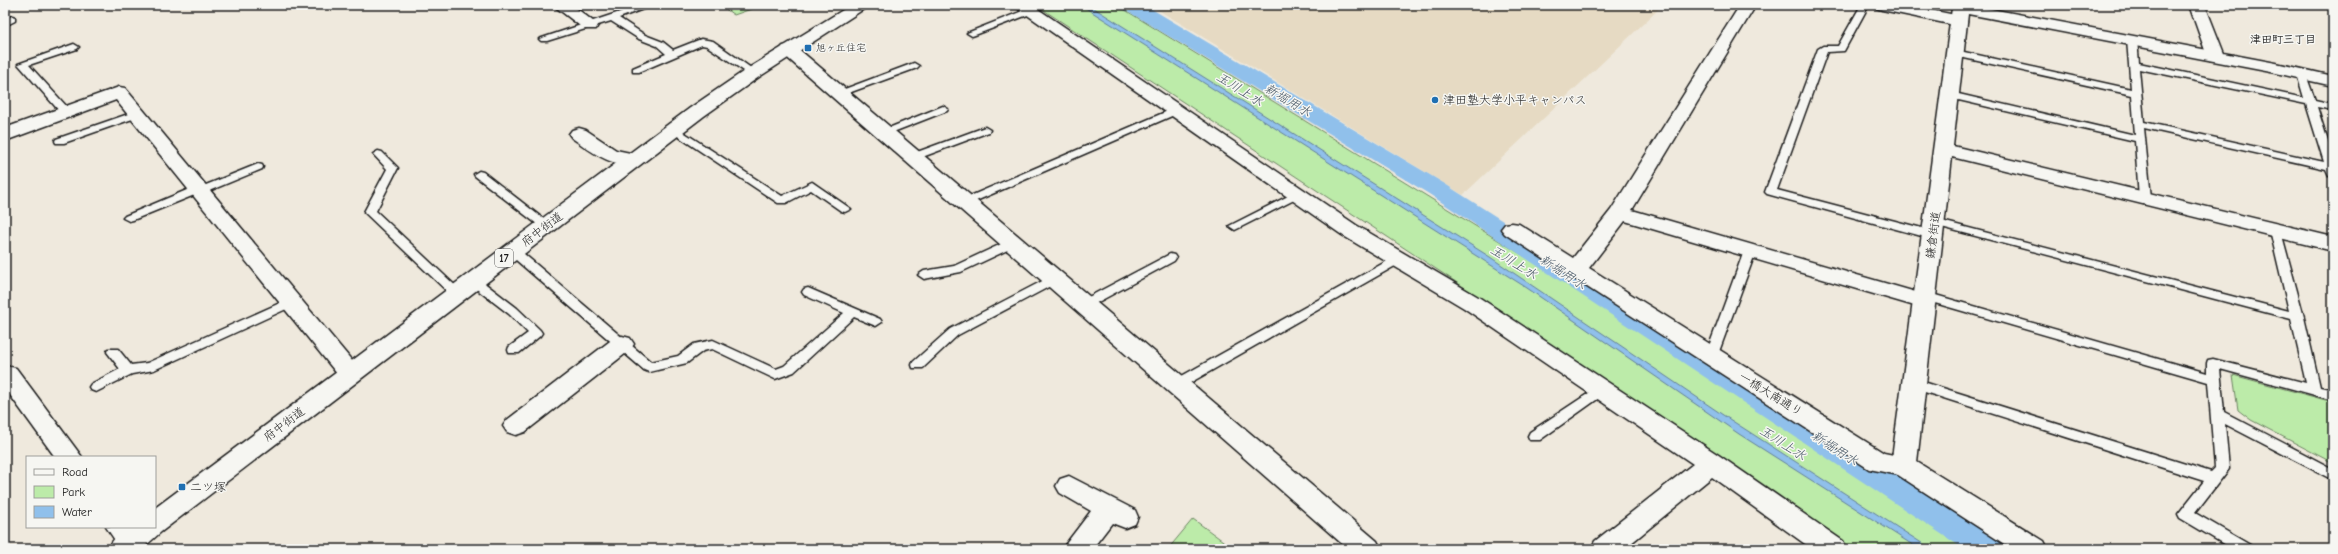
<svg xmlns="http://www.w3.org/2000/svg" width="2338" height="554" viewBox="0 0 2338 554" font-family="'Comic Neue','Klee One',sans-serif">
<rect width="100%" height="100%" fill="#efe9dd"/>
<filter id="ink" filterUnits="userSpaceOnUse"><feTurbulence type="fractalNoise" baseFrequency=".025" numOctaves="2"/><feDisplacementMap in="SourceGraphic" scale="8" xChannelSelector="R" yChannelSelector="G"/><feConvolveMatrix kernelMatrix="1 2 1 2 8 2 1 2 1" color-interpolation-filters="sRGB"/></filter>
<g filter="url(#ink)">
<!-- built -->
<path fill="#e6dac3" d="M1150,5H1663L1463,195Z"/>
<!-- green -->
<path fill="#bceba9" stroke="#6c8462" d="M720,5H763L734,15Z
M1036,5H1117L1999,549H1847L1477,296Z
M2233,375L2333,402V463L2251,420L2238,410Z
M1193,519L1234,549H1168Z"/>
<!-- water -->
<path fill="#90c0eb" stroke="#627e98" d="M1081,5H1089L1490,257L1723,415L1931,549H1919L1739,434L1527,288Z"/>
<g fill="none" stroke-linecap="round" stroke-linejoin="round">
<!-- canal -->
<path fill="#90c0eb" fill-rule="evenodd" d="M1121,5H1145L1445,184L2001,540L2005,549H1964L1429,194L1124,9Z"/>
<!-- lane casing -->
<g stroke="#1c1c1c" stroke-width="3">
<path id="lane" d="M641,5H654L619,18L645,35L663,42L673,50L701,39L713,41L758,73L753,76L750,75L707,46L702,45L639,72H633V68L666,54L657,46L639,39L611,21L547,41H541L539,39Z
M1861,5H1869L1844,51L1827,52L1777,190L1937,232L1939,235L1937,238H1929L1767,194L1765,192L1818,49L1823,46H1838Z
M1030,8L1035,11L1033,13L975,35L972,36L967,33Z
M12,16L15,17V21L5,26V19Z
M2132,37L2137,40L2139,63L2304,98L2297,74L2299,72H2305L2315,100L2333,104V110L2317,107L2333,157V177L2329,176L2326,169L2144,128L2151,198L2145,201L2139,198L2135,141L1950,98L1945,95L1950,92L2135,135L2132,95L1955,56L1950,53L1955,50L2131,89L2127,40ZM2139,69L2306,104L2324,162L2144,122Z
M74,44L79,47L77,49L29,65L69,109L70,111L65,114L61,113L18,64Z
M914,63L919,66L917,68L843,95H835L834,93Z
M943,106L948,109L947,111L888,134H880L879,132Z
M1177,107L1182,110L1181,112L969,204L965,205L959,202L961,200Z
M137,111L142,114L141,116L64,143H56L55,141L56,139Z
M674,126L782,196L812,182L851,209L845,212L841,211L811,190L786,203H778L670,131L669,129L670,127Z
M985,127L990,130L989,132L917,159H909L908,157L909,155Z
M378,151L382,152L398,168L376,211L461,291L463,294L461,297H453L364,212L387,169L373,154Z
M258,164L262,165L263,167L262,169L204,193L197,194L133,220L129,221L123,218L125,216L194,187H201Z
M479,171L483,172L550,224L552,226L550,228H542L475,176L474,174Z
M1298,191L1304,194L1302,196L1239,228L1235,230L1229,226Z
M1934,219L2289,311L2270,230L2276,226L2280,228L2304,317L2320,387L2333,390V400L2220,369L2224,412L2333,469V480L2225,424L2229,469L2195,513L2250,545L2253,549H2232L2180,518L2178,514L2204,481L1909,387L1907,384L1909,381L1914,379L2211,472L2215,468L2208,382L1921,299L1919,296L1921,293L1925,292L2207,373V363L2208,360L2213,359L2306,383L2291,319L1930,224L1928,222Z
M1012,239L1018,243L1016,246L961,272L924,279L918,275L924,271L954,266Z
M513,247L517,248L651,362L678,356L694,344L713,340L776,369L784,366L844,313L804,295L802,292L804,289L808,288L880,319L882,322L876,326L854,317L794,372L775,379L712,349L703,351L687,363L649,372L644,370L509,254L507,251Z
M1750,247L1756,251L1717,357L1716,360H1706L1705,357L1744,251Z
M1170,254L1174,255L1176,258L1174,261L1087,308H1079L1077,305L1079,302Z
M1398,255L1404,259L1402,262L1181,388H1171L1169,385L1171,382Z
M1054,275L1060,279L1058,282L958,335L923,368H913L912,365L913,362L950,329Z
M474,277L478,278L517,308L540,330L542,333L540,336L519,353H509L508,350L509,347L528,333L509,314L470,284L468,281L470,278Z
M291,298L297,302L295,305L154,370L132,374L96,392L91,390L89,387L91,384L120,369L107,352L108,349H118L131,365L147,363Z
M1601,385L1606,387L1608,390L1606,393L1540,440H1530L1528,436L1530,432Z"/>
</g>
<!-- street casing -->
<g stroke="#1c1c1c" stroke-width="3">
<path id="street" d="M553,5H572L598,25L596,29H584Z
M1013,5H1032L1356,225L1480,298L1720,456L1843,541L1847,549H1812L1712,477L1624,549H1591L1595,541L1693,464L1464,308L1342,235Z
M1740,5H1756L1632,210L1933,297L1936,302L1933,307L1925,309L1625,221L1589,268L1884,453L1913,459L1917,466L1913,473L1904,476L1869,469L1505,234L1501,229L1505,224L1512,223L1519,224L1573,258L1611,210Z
M1874,5H1906L1965,17L1967,21L1965,25L1959,26L1882,10L1876,8Z
M2189,5H2205L2225,56L2222,60H2210L2207,56Z
M119,87L125,88L358,368L362,374L358,380L350,382L342,380L116,100L5,141V128Z
M579,128L586,130L616,150L640,155L643,159L640,163C614,170 592,152 572,138L569,134L572,130Z
M622,336L630,338L634,344L630,350L525,432L516,435L507,432L503,426L507,420L614,338Z
M5,366L16,368L82,457H55L5,388Z
M1069,476L1135,510L1138,517L1135,524L1125,528L1112,523L1092,549H1062L1091,511L1060,493L1056,486L1060,479Z
M106,527H135L145,542L141,549H121Z"/>
</g>
<!-- secondary casing -->
<g stroke="#1c1c1c" stroke-width="3">
<path id="secondary" d="M1954,5H1970L2276,63L2333,76V86L2276,73L1968,14L1953,146L2333,237V251L1952,157L1917,462L2044,541L2048,549H2012L1895,473L1891,466L1952,8Z
M789,45L795,46L1377,541L1381,549H1348L783,54L780,50L783,46Z"/>
</g>
<!-- primary casing -->
<g stroke="#1c1c1c" stroke-width="3">
<path id="primary" d="M851,5H870L759,77L704,116L161,532L142,549H108C119,527 133,527 155,527V508L690,108L747,69Z"/>
</g>
<!-- lane -->
<use href="#lane" fill="#f6f6f2" fill-rule="evenodd"/>
<!-- street -->
<use href="#street" fill="#f6f6f2" fill-rule="evenodd"/>
<!-- secondary -->
<use href="#secondary" fill="#f6f6f2" fill-rule="evenodd"/>
<!-- primary -->
<use href="#primary" fill="#f6f6f2" fill-rule="evenodd"/>
</g>
</g>
<!-- markers -->
<g fill="#1f6fb2" stroke="#f6f6f2" stroke-width="1.5">
<rect x="804" y="44" width="8" height="8" rx="2"/>
<circle cx="1435" cy="100" r="4"/>
<rect x="178" y="483" width="8" height="8" rx="2"/>
</g>
<g text-anchor="middle" dominant-baseline="central" stroke-width="3" stroke-linejoin="round" paint-order="stroke">
<!-- far-poi labels -->
<g font-size="10" fill="#1c1c1c" stroke="#f6f6f2" text-anchor="start">
<text x="816" y="48">旭ヶ丘住宅</text>
</g>
<!-- far-neighbourhood labels -->
<g font-size="11" font-weight="bold" fill="#1c1c1c" stroke="#f6f6f2">
<text x="2283" y="39">津田町三丁目</text>
</g>
<!-- shield labels -->
<rect fill="#f6f6f2" stroke="#5d5d5c" stroke-width="1" x="495" y="249" width="18" height="18" rx="3"/>
<g font-size="11" font-weight="bold" fill="#1c1c1c">
<text x="504" y="258">17</text>
</g>
<!-- poi labels -->
<g font-size="12" fill="#1c1c1c" stroke="#f6f6f2" text-anchor="start">
<text x="1443" y="100">津田塾大学小平キャンパス</text>
<text x="190" y="487">二ツ塚</text>
</g>
<!-- street labels -->
<g font-size="12" fill="#1c1c1c" stroke="#f6f6f2">
<text transform="translate(542 229) rotate(-37)">府中街道</text>
<text transform="translate(1933 235) rotate(-83)">鎌倉街道</text>
<text transform="translate(1771 394) rotate(32)">一橋大南通り</text>
<text transform="translate(284 424) rotate(-37)">府中街道</text>
</g>
<!-- water labels -->
<g font-size="13" font-style="italic" fill="#455564" stroke="#f6f6f2">
<text transform="translate(1240 89) rotate(32)">玉川上水</text>
<text transform="translate(1288 100) rotate(31)">新堀用水</text>
<text transform="translate(1514 262) rotate(32)">玉川上水</text>
<text transform="translate(1563 272) rotate(33)">新堀用水</text>
<text transform="translate(1783 443) rotate(33)">玉川上水</text>
<text transform="translate(1835 448) rotate(33)">新堀用水</text>
</g>
</g>
<!-- margin -->
<rect width="2338" height="554" fill="none" stroke="#f6f6f2" stroke-width="20"/>
<rect x="10" y="10" width="2318" height="534" fill="none" stroke="#1c1c1c" stroke-width="1.5" filter="url(#ink)"/>
<!-- legend -->
<rect x="26" y="456" width="130" height="72" fill="#f6f6f2" stroke="#9f9f9c"/>
<rect x="34" y="469" width="20" height="6" fill="#f6f6f2" stroke="#9f9f9c"/>
<text x="62" y="476" font-size="12" fill="#1c1c1c">Road</text>
<rect x="34" y="486" width="20" height="12" fill="#bceba9" stroke="#9f9f9c"/>
<text x="62" y="496" font-size="12" fill="#1c1c1c">Park</text>
<rect x="34" y="506" width="20" height="12" fill="#90c0eb" stroke="#9f9f9c"/>
<text x="62" y="516" font-size="12" fill="#1c1c1c">Water</text>
</svg>
